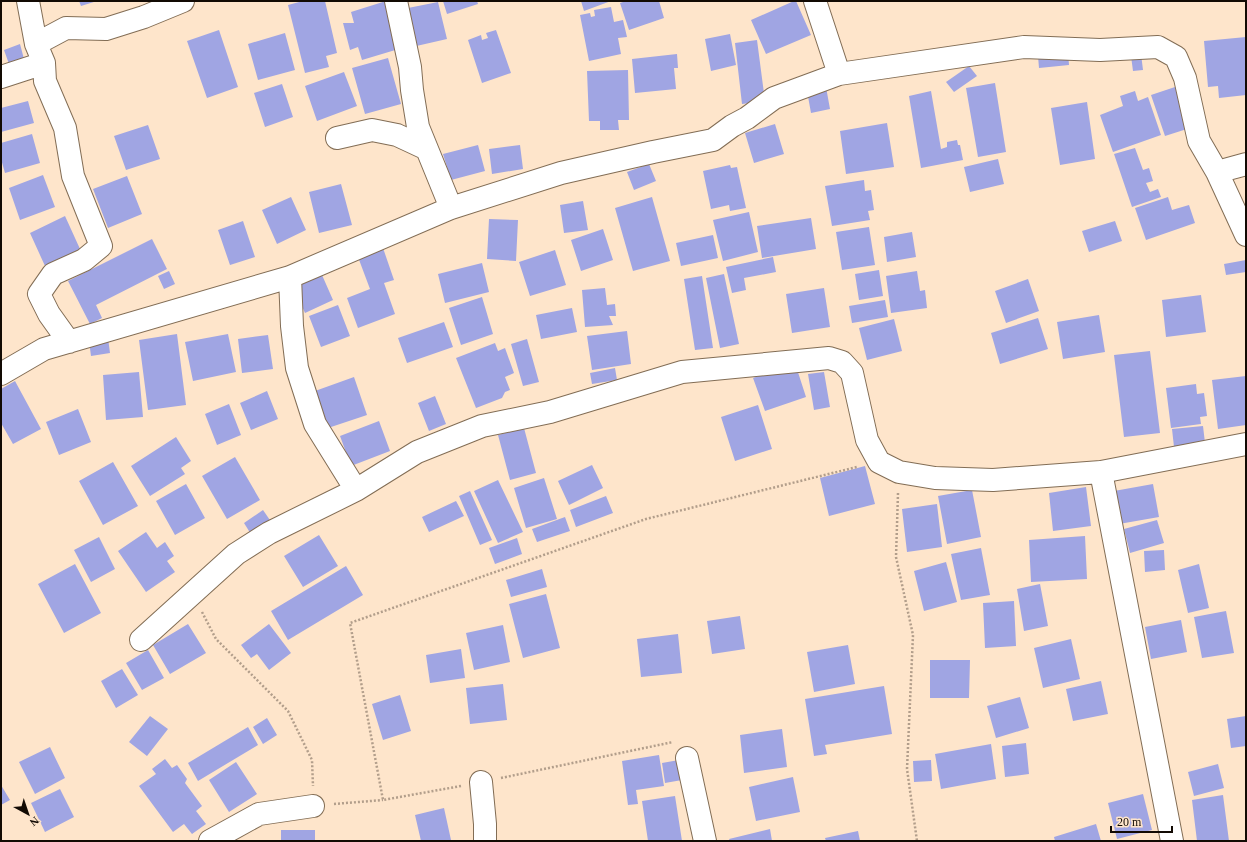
<svg xmlns="http://www.w3.org/2000/svg" width="1247" height="842" viewBox="0 0 1247 842" font-family="Georgia,serif">
<rect width="100%" height="100%" fill="#fee5cb"/>
<!-- building -->
<path fill="#a0a5e3" d="M79,1H97L81,6Z
M303,1H325L337,53L326,56L329,67L305,73L288,5Z
M386,1L402,48L362,60L358,47L350,50L343,23H354L351,12Z
M443,1H477L478,4L447,14Z
M581,1H611L584,11Z
M626,1H659L664,18L629,30L620,3Z
M794,1H796L811,35L766,54L751,20Z
M438,2L447,39L412,47L403,9Z
M611,7L614,22L623,20L627,37L618,38L621,54L589,61L580,15L590,13L591,17L595,16L594,10Z
M219,30L238,87L207,98L187,41Z
M496,30L511,73L482,83L468,40L481,35L482,40L488,38L486,33Z
M285,33L295,70L258,80L248,44Z
M730,34L736,65L711,71L705,39Z
M1246,37V95L1219,98L1218,86L1208,87L1204,41Z
M757,40L765,101L742,104L735,43Z
M20,44L24,59L9,64L4,50Z
M1068,52L1069,65L1039,68L1038,56Z
M677,54L678,68H674L676,89L635,93L632,59Z
M1141,54L1143,70L1133,71L1131,56Z
M388,58L401,104L365,114L352,68Z
M969,66L977,76L954,92L946,82Z
M628,70L629,120H618L619,130H600V121H589L587,71Z
M344,72L357,106L317,121L305,86Z
M995,83L1006,152L978,157L966,88Z
M282,84L293,117L265,127L254,93Z
M1181,85L1190,128L1165,136L1151,95Z
M826,87L830,109L811,113L807,91Z
M931,91L941,149L947,147V142L957,140L958,145H960L963,160L921,168L909,96Z
M1135,91L1138,101L1148,97L1161,135L1113,152L1100,115L1123,106L1120,96Z
M28,101L34,123L1,132V108Z
M1087,102L1095,159L1060,165L1051,108Z
M887,123L894,167L846,174L840,131Z
M775,124L784,154L754,163L745,133Z
M148,125L160,159L126,170L114,136Z
M32,134L40,163L5,173L1,159V143Z
M478,145L485,171L451,180L443,154Z
M520,145L523,169L492,174L489,149Z
M1135,148L1143,170L1149,168L1153,181L1146,183L1150,192L1158,189L1161,197L1132,207L1114,154Z
M998,159L1004,184L970,192L964,167Z
M649,164L656,181L634,190L627,172Z
M730,165L731,168L737,167L746,208L730,211L729,205L711,209L703,171Z
M43,175L55,207L20,220L9,188Z
M127,176L142,214L108,228L93,189Z
M864,180L865,191L871,190L874,210L868,211L870,220L832,226L825,186Z
M341,184L352,225L319,233L309,192Z
M291,197L306,230L277,244L262,210Z
M652,197L670,261L633,271L615,208Z
M1168,197L1172,210L1189,205L1195,223L1146,240L1135,208Z
M583,201L588,230L564,233L560,205Z
M749,212L758,252L723,261L713,220Z
M65,216L80,249L45,266L30,233Z
M811,218L816,249L762,258L757,226Z
M489,219L518,220L516,261L487,259Z
M243,221L255,257L230,265L218,230Z
M1115,221L1122,241L1089,252L1082,231Z
M869,227L875,265L842,270L836,232Z
M603,229L613,260L581,271L571,240Z
M912,232L916,257L887,262L884,237Z
M713,235L718,258L681,266L676,243Z
M152,239L167,269L96,305L102,318L90,324L68,281Z
M383,248L394,280L384,283L395,314L358,328L347,298L370,289L358,257Z
M555,250L566,285L530,296L519,262Z
M773,257L776,272L744,278L746,290L732,293L726,267Z
M1246,260V272L1226,275L1224,264Z
M482,263L489,292L445,303L438,274Z
M879,270L883,296L859,300L855,274Z
M169,271L175,284L164,289L158,276Z
M917,271L920,291L925,290L927,308L891,313L886,276Z
M724,274L739,344L720,348L706,278Z
M322,275L333,300L305,313L294,288Z
M702,276L713,348L695,350L684,279Z
M1028,279L1039,311L1006,323L995,291Z
M605,288L607,305L615,304L616,316H609L613,325L585,327L582,290Z
M824,288L830,327L792,333L786,294Z
M1201,295L1206,332L1166,337L1162,300Z
M482,297L493,334L461,345L449,308Z
M885,300L888,317L852,323L849,306Z
M338,305L350,336L321,347L309,316Z
M572,308L577,332L541,339L536,315Z
M1099,315L1105,352L1063,359L1057,322Z
M1038,318L1048,349L1000,364L991,333Z
M894,319L902,351L867,360L859,328Z
M444,322L453,347L407,363L398,338Z
M627,331L631,364L592,370L587,336Z
M177,334L186,405L148,410L139,340Z
M228,334L236,372L193,381L185,342Z
M268,335L273,369L242,373L238,339Z
M108,338L110,353L91,356L89,341Z
M527,339L539,382L523,386L511,344Z
M495,343L498,351L505,348L514,373L505,377L510,390L505,392L502,398L476,408L456,358Z
M1150,351L1160,433L1124,437L1114,355Z
M795,363L806,397L765,411L753,378Z
M615,368L617,380L592,384L590,373Z
M139,372L143,417L106,420L103,375Z
M824,372L830,407L814,410L808,374Z
M1246,376V425L1218,429L1212,380Z
M354,377L367,415L328,428L315,391Z
M15,381L41,429L13,444L1,423V389Z
M1196,384L1197,394L1204,393L1207,416L1200,417L1201,424L1171,428L1166,388Z
M267,391L278,419L251,430L240,403Z
M435,396L446,424L429,431L418,403Z
M229,404L241,435L217,445L205,414Z
M758,405L772,449L735,461L721,417Z
M78,409L91,442L59,455L46,422Z
M379,421L390,451L351,466L340,436Z
M1203,426L1205,443L1174,447L1172,429Z
M524,428L536,473L510,480L498,435Z
M176,437L191,461L181,468L185,474L150,496L131,466Z
M235,457L260,500L227,519L202,476Z
M113,462L138,506L103,525L79,481Z
M592,465L603,488L569,505L558,481Z
M865,466L875,504L829,516L820,478Z
M544,478L557,519L526,528L514,488Z
M498,480L523,532L498,543L474,491Z
M186,484L205,518L175,535L156,501Z
M1153,484L1159,517L1119,524L1114,491Z
M1086,487L1091,526L1053,531L1049,493Z
M972,490L981,537L947,544L938,496Z
M470,491L492,540L480,545L459,496Z
M606,496L613,513L576,527L570,510Z
M456,501L464,516L429,532L422,517Z
M937,504L942,547L907,552L902,509Z
M263,510L274,526L254,539L244,523Z
M565,517L570,531L537,542L532,529Z
M1157,520L1164,543L1130,553L1124,529Z
M146,532L157,548L165,542L174,556L167,561L175,572L146,592L118,551Z
M319,535L338,566L303,587L284,556Z
M1085,536L1087,579L1031,582L1029,540Z
M99,537L115,569L91,582L74,550Z
M517,538L522,554L495,564L489,548Z
M981,548L990,595L961,600L951,554Z
M1164,550L1165,570L1145,572L1144,551Z
M946,562L957,602L924,611L914,571Z
M75,564L101,613L64,633L38,584Z
M1199,564L1209,608L1188,613L1178,570Z
M346,566L363,595L288,640L271,611Z
M542,569L547,587L511,597L506,580Z
M1040,584L1048,626L1024,631L1017,589Z
M546,594L560,648L523,658L509,604Z
M1014,601L1016,646L985,648L983,603Z
M1226,611L1234,653L1202,658L1194,617Z
M740,616L745,649L712,654L707,621Z
M1181,620L1187,652L1151,659L1145,627Z
M188,624L206,653L170,674L153,645Z
M269,624L291,653L269,670L257,654L251,658L241,645Z
M503,625L510,662L474,670L466,633Z
M678,634L682,673L641,677L637,639Z
M1071,639L1080,679L1043,688L1034,648Z
M848,645L855,684L814,692L807,652Z
M461,649L465,678L430,683L426,655Z
M148,650L164,678L142,690L126,663Z
M930,660H970L969,698H930Z
M122,669L138,695L116,708L101,681Z
M1101,681L1108,714L1073,721L1066,689Z
M503,684L507,720L470,724L466,688Z
M884,686L892,734L825,745L827,754L814,756L805,699Z
M400,695L411,731L383,740L372,704Z
M1020,697L1029,728L996,738L987,706Z
M150,716L168,729L147,756L129,742Z
M1246,716V746L1231,748L1227,719Z
M267,718L277,735L263,744L253,727Z
M248,727L258,745L198,781L188,763Z
M782,729L787,767L744,773L740,735Z
M1026,743L1029,774L1005,777L1002,746Z
M991,744L996,779L941,789L935,754Z
M50,747L65,778L35,794L19,762Z
M659,755L664,786L636,790L638,804L628,805L622,761Z
M165,759L172,768L177,765L187,779L185,783L202,806L196,811L206,824L192,834L184,824L173,832L139,786L156,774L152,769Z
M679,760L682,780L665,783L662,763Z
M931,760L932,781L914,782L913,761Z
M236,762L257,794L229,812L209,780Z
M1218,764L1224,788L1194,796L1188,772Z
M793,777L800,812L756,821L749,787Z
M1,785L10,800L1,805Z
M60,789L74,817L45,832L31,803Z
M1143,794L1152,830L1117,839L1108,803Z
M1223,795L1229,841H1197L1192,800Z
M675,796L682,841H648L642,801Z
M444,808L451,840L421,841L415,815Z
M1096,824L1101,841H1055L1054,837Z
M770,829L772,841H730L729,839Z
M281,830H315V841H281Z
M858,831L860,841H826L825,838Z"/>
<g fill="none" stroke-linecap="round" stroke-linejoin="round">
<!-- minor casing -->
<g stroke="#826d55" stroke-width="24">
<path id="minor" d="M396,1L410,67L412,90L418,127L451,208
M815,1L839,74L1024,47L1100,50L1158,47L1176,57L1185,78L1199,141L1217,172L1246,164
M36,44L66,28L106,29L144,17L183,1
M44,63L45,81L65,128L73,176L101,246L84,260L53,274L39,294L49,314L69,342
M1,77L44,63L36,44L28,1
M337,138L372,130L397,135L427,149
M1217,172L1246,235
M290,277L292,326L297,368L315,424L356,490
M1,374L44,349L290,277L451,208L561,173L653,152L713,140L732,126L747,118L774,98L839,74
M1101,472L1172,841
M141,640L236,554L269,533L356,490L417,452L482,426L550,412L682,372L829,358L842,362L852,373L867,440L879,462L899,472L935,478L993,480L1101,472L1246,444
M687,758L705,841
M481,782L485,824V841
M210,841L259,814L313,806"/>
</g>
<!-- path -->
<path stroke="#b29e8b" stroke-width="2.5" stroke-dasharray="2 2" stroke-linecap="butt" d="M898,493L896,557L913,635L907,769L917,841
M202,612L216,639L288,711L312,760L313,786
M501,778L673,742
M461,786L383,800L350,623L646,519L857,467
M334,804L383,800"/>
<!-- minor -->
<use href="#minor" stroke="#fff" stroke-width="22"/>
</g>
<!-- border -->
<rect width="1247" height="842" fill="none" stroke="#120a03" stroke-width="4"/>
<!-- north arrow -->
<g transform="translate(28 814) rotate(140)" stroke="#fee5cb" stroke-width="3" paint-order="stroke">
<path d="M0-3L7 15L0 10L-7 15Z" fill="#120a03"/>
<text y="-6" font-size="11" font-weight="bold" text-anchor="middle" fill="#120a03">N</text>
</g>
<!-- scale -->
<path d="M1111 826v6h61v-6" fill="none" stroke="#120a03" stroke-width="2"/>
<text x="1117" y="826" font-size="12" fill="#120a03" stroke="#fee5cb" stroke-width="3" paint-order="stroke">20 m</text>
</svg>
